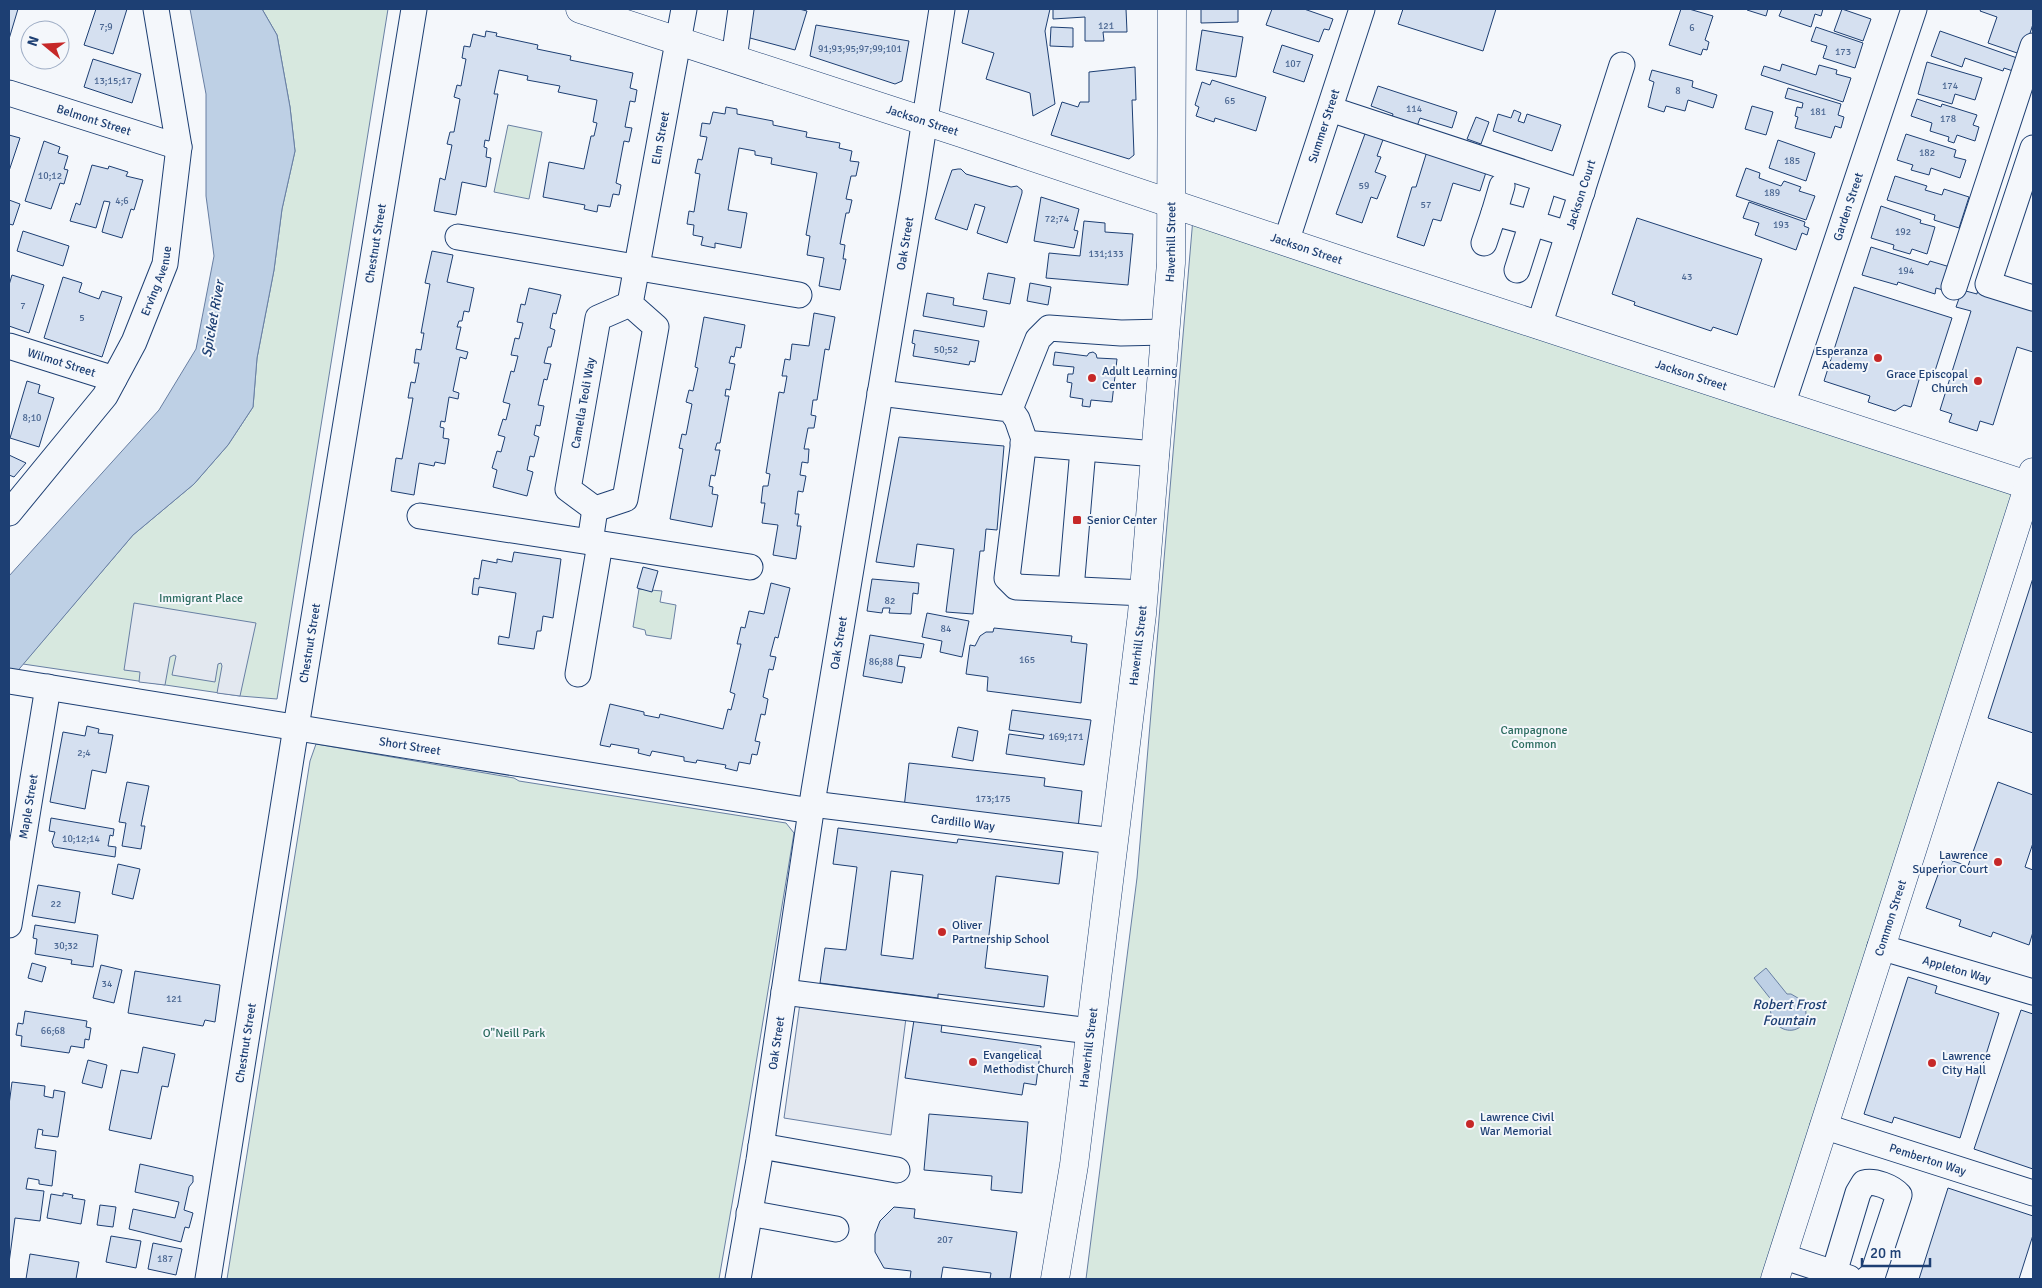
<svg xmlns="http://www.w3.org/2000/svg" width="2042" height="1288" viewBox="0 0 2042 1288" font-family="Signika,sans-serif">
<rect width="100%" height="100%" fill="#f4f7fb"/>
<!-- green -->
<path fill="#d7e8df" stroke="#687fa3" d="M262,9H388L277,699L240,696L23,664L133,535L194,484L228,445L253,407L257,358L274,270L282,209L295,151L290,107L277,35Z
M508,125L542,132L529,199L494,192Z
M1193,218L2013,494L1763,1279H1086L1137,878Z
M639,589L662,591L660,602L676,605L671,639L646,635L645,630L633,627Z
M316,744L514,778L519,781L786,823L794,833L748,1112L719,1279H227L310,761Z"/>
<!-- parking -->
<path fill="#e3e8f0" stroke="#687fa3" d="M134,603L256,623L240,696L217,693L222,666L221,663L218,664L215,682L172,675L176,656L174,655L170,657L165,685L139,682L140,672L124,670Z
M800,1003L906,1018L891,1135L784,1118Z"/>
<!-- water -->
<path fill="#bed0e5" stroke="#687fa3" d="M190,9H262L277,35L290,107L295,151L282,209L274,270L257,358L253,407L228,445L194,484L133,535L9,681V576L159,410L196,349L214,256L206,196V94Z
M1766,968L1787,994H1791L1803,1001C1818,1035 1773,1042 1770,1008L1773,1002L1754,978Z"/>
<!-- building -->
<path fill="#d5e0f0" stroke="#1d3f73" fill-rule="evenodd" d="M9,9H18L9,39Z
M96,9H127L113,54L84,45Z
M754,9H799L807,11L795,50L750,38L747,35Z
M969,9H1050L1045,31L1055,104L1033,116L1030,93L986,79L994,53L962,43Z
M1053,9H1126L1127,32H1103L1104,41H1085V17L1053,19Z
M1201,9H1238V22L1201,23Z
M1272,9H1304L1333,19L1329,30L1324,29L1319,42L1266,25Z
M1403,9H1496L1483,51L1398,24Z
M1681,9H1689L1713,16L1705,40L1709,42L1707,50L1703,49L1701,55L1669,45Z
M1747,9H1768L1766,16L1747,10Z
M1782,9H1823L1821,16L1815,14L1811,27L1779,16Z
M1842,9L1871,19L1863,41L1834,31Z
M1981,9H2033V24L2023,55L1988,43L1997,17L1980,11Z
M816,25L909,41L902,81L895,84L810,56Z
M1051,27L1073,28V47L1050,46Z
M1816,27L1863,43L1855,68L1823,58L1827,46L1811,41Z
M1202,30L1243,37L1236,77L1196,70Z
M486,31L497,33L496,36L538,45L537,49L571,56L570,60L633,73L630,88L637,90L635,102L630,101L625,127L632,128L629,142L624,141L616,183L621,185L619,195L613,194L610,207L598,205L597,212L584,209L585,205L543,197L549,162L584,169L591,136H594L597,123L593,122L597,100L558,92L560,86L527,80L528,76L499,70L494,94H498L489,141L485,140L484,147L487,148L486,157L491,158L486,187L462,182L456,215L434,211L440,178L445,180L452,145L447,144L450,132H454L460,99L454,97L457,85L461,86L466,59L462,58L464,46L470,47L473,34L485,37Z
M1940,31L2020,59L2016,72L2004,68L2003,71L1965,58L1962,67L1931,56Z
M1282,45L1313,55L1304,82L1273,72Z
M93,59L141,74L132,103L84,87Z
M1927,62L1982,78L1975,100L1955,94L1952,104L1918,94Z
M1782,64L1816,75L1819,65L1837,70L1836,74L1851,78L1843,102L1761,75L1764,66L1780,71Z
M1135,67L1136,100H1132L1134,155L1129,159L1051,135L1062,102L1078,107L1080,102H1089V72Z
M1652,70L1693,81L1692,87L1717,95L1713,108L1688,100L1685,111L1666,106L1664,112L1648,107L1654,82L1649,80Z
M1212,80L1266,97L1256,131L1215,118L1214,122L1196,116L1199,107L1195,105L1202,82L1210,85Z
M1378,86L1457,112L1452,128L1420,118L1416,129L1391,121L1393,114L1371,106Z
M1788,88L1841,104L1838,115L1844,117L1841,128L1835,126L1831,138L1795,128L1798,117L1795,116L1797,107L1802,108L1803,103L1785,98Z
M1917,99L1941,107L1942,104L1977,115L1973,125L1979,127L1975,141L1957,135L1954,143L1948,141L1949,137L1930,131L1932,123L1911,116Z
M1752,106L1773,112L1766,135L1745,129Z
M726,107L737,109V114L773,121V125L807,132L806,137L840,143L839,148L852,151L850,161L859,162L856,176H851L846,199L852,200L849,213H846L840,244L845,245L843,259H846L840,290L819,286L824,258L807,255L810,236L806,235L817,173L771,164L772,158L755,155V151L739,148L728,210L747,213L741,248L715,243V248L701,245L703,237L693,235L694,225L687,224L689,211L694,212L700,174L695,173L698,159L702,160L707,137L700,136L702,123L710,124L713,112L725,114Z
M1514,110L1521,113L1518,121L1524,123L1527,114L1561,125L1552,151L1493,131L1498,114L1511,118Z
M1476,117L1489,122L1481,144L1467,139Z
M1366,131L1384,137L1377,156L1381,157L1375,172L1386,176L1377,199L1371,197L1362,223L1336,214Z
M1906,134L1956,150L1954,157L1966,160L1960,178L1931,168L1929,175L1911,170L1913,165L1897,160Z
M9,135L20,138L9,171Z
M1778,140L1815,153L1806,181L1769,168Z
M44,141L60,147L58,153L68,156L64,169L68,170L64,184L60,183L51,209L25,201Z
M1428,148L1488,166L1480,191L1453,183L1441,221L1433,219L1424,246L1397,237L1412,187H1416Z
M92,165L108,169L109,166L128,172L126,176L143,180L134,210L131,209L122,238L102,232L110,202L104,201L96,228L70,221L76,203L80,205Z
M1746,168L1760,173L1759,178L1781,186L1784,181L1801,187L1799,191L1815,196L1806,220L1736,196Z
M958,169H961L966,174L1011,187L1017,186L1022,190V193L1007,243L977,233L985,207L975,204L967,230L935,219L952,170Z
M1895,176L1927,186L1925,190L1942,195L1944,189L1969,197L1959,228L1934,220L1935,215L1887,200Z
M1041,197L1079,209L1074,230L1078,231L1074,248L1034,241Z
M9,200L20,204L13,225L9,224Z
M1749,202L1805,222L1804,226L1809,228L1807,235L1802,233L1796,250L1755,235L1759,223L1743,218Z
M1881,206L1921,220L1920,223L1935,227L1927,254L1912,249L1910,254L1893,249L1894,245L1871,238Z
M1637,218L1762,259L1737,335L1713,327L1711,331L1634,305L1635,302L1612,294Z
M1084,221L1105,223V232L1133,234L1128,285L1046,278L1049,253L1080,256Z
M23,231L69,246L63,266L17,251Z
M1871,247L1928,265L1930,261L1950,267L1943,290L1936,288L1935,294L1898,282L1897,285L1862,275Z
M432,251L453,255L447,282L474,288L469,312L464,311L462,321H459L457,327H461L456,349L468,352L466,359L460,357L453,391L459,393L458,399L449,397L445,422L441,421L440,427L444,428L443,438L449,439L445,464L435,462L434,466L419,463L414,495L391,491L396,458L402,459L413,398H408L411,382L415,383L419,363H414L416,349L421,350L424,333H421L430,284L425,283Z
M988,273L1015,278L1010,304L983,299Z
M12,275L44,285L29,333L9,326V285Z
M63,277L82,283L79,292L99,299L102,291L122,297L102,357L44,338Z
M1030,283L1051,287L1048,305L1027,301Z
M1854,287L1952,318L1934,374L1922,370L1911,407L1904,405L1895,411L1868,402L1870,396L1824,381Z
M529,288L561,295L556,314L553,313L550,328L555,330L551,347H548L544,363L551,364L547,380L544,379L538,405L544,406L540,426L536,425L534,435L539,437L534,457L530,456L527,470L533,472L527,496L493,487L497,470L492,468L497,451L501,452L505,437L498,435L503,419L506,420L510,404L503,402L511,371L514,372L518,356L511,355L515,338L519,339L523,323L517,322L521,304L525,305Z
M1978,289L2033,306V352L2017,347L1993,425L1980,421L1977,431L1949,422L1952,414L1940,410L1971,311L1956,307L1962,290L1977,294Z
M927,293L954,298L953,305L987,311L984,327L923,316Z
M814,313L835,317L829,350L825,349L817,400H813L811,415L816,416L814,428H808L804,449H809L808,463L802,462L800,475L806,476L803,492L798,491L795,514H799L797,526H801L796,559L773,555L778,525L762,523L765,503H761L763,486H768L770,474L766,473L779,392L784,393L787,376H782L785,359L790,360L792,344L809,346Z
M704,317L745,325L741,348L736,347L734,357L731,356L729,363L735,364L730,390L726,389L725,396H729L720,443H717L715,450H720L715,476L711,475L709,486L713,487L712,494L718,495L712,527L670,519L683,449L679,448L682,434L686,435L692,404L686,402L689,390L693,391L698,368L695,367Z
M914,330L979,341L975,362L970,361L969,365L913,356L915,344L912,343Z
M1055,352L1087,356L1089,353L1093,352L1096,354L1097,358L1117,359L1112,402L1091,400L1090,407L1082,406L1083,399L1070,397L1072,383L1067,382L1068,374H1073L1074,367L1053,365Z
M27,381L40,385L38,393L54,398L39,447L10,438Z
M899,437L1004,446L997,530L986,529L984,551H980L973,614L946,612L954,549L917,544L914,567L876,562Z
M9,455L26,463L14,477L9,475Z
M514,552L561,559L553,618L543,616L541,631H537L534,649L498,644L499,636L509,638L516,593L479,587L478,595L472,594L474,578L479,579L482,560L497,563V559L512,562Z
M643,567L658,571L652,592L637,588Z
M2033,578V733L1988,718Z
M872,579L919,583L918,594L913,593L911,614L889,613L890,608H883L882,613L867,611Z
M771,583L790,588L778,638L775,637L770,656L776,657L773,670L769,669L763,697L768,699L765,715L761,714L755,741L760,742L757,755L752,754L750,764L739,762L737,771L725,768L726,765L697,760L696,763L684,761V757L652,751L650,756L638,753L639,749L611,744L610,747L600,745L610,704L644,712V715L659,718L660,714L723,729L728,709L731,710L735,694L730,692L741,644H737L741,627L745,628L749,611L764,614Z
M927,613L969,621L962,657L940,652L942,641L922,637Z
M994,628L1072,636L1071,642L1087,644L1081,703L987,691L988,677L966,674L970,645L975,646L980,636L986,632H993Z
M870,635L924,644L921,658L899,655L897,666L905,667L902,683L863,676Z
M1012,710L1091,720L1084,765L1006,754L1009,734L1043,739L1044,735L1009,730Z
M87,726L99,729L98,733L113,735L106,773L92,770L85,809L50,802L63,732L85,736Z
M958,727L978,731L973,761L952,757Z
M909,763L1045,778L1044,786L1082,791L1078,828L904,808Z
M127,782L149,786L141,826H145L141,849L122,846L126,823L119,822Z
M1998,782L2033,795V843L2025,867L2033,870V932L2029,945L1993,932L1991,937L1959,926L1961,920L1926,908L1944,858L1968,866Z
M51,818L114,829L113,836L110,835L108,846L116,847L115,857L54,847L52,842L55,832L49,831Z
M838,828L957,843L958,839L1063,852L1059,884L996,876L985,968L1048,976L1044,1007L938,994V998L820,983L825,948L846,950L857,867L833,864ZM891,871L923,875L913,959L881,955Z
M118,864L140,869L133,899L112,894Z
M38,885L80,892L75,923L32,916Z
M35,925L98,935L93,967L71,964L72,960L35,954L37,939L33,938Z
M32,963L46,967L42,982L28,978Z
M101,965L122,970L114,1003L93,998Z
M135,971L220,985L215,1022L205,1020L203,1026L128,1013Z
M1908,977L1937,986L1935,993L1999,1013L1960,1138L1894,1117L1892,1123L1864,1114Z
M2021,1010L2033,1014V1169L1974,1149Z
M25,1011L87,1021L86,1027L91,1028L89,1040L85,1039L84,1048L71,1046L69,1053L21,1046L22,1036L16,1035L18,1023L23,1024Z
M914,1020L942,1024L941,1032L1041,1046L1036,1085L1024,1083L1022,1095L905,1078Z
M143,1047L175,1054L168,1087L162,1086L151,1139L109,1130L121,1070L138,1073Z
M88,1060L107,1065L102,1088L82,1083Z
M12,1082L45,1086L44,1096L53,1098L54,1090L65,1092L58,1137L42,1135L43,1130L38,1129L35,1148L56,1151L52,1186L39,1184V1180L28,1178L26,1189L44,1191L40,1221L15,1218L9,1263V1105Z
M929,1114L1028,1122L1022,1193L991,1190L992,1176L924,1170Z
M140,1164L193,1176V1182L189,1187L184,1210L193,1213L189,1228L185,1227L181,1242L129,1229L133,1209L175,1218L179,1202L135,1192Z
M1948,1188L2033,1216V1235L2019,1279H1919Z
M63,1193L73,1195L72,1198L85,1200L81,1224L47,1218L51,1194L63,1196Z
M100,1205L116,1207L113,1227L97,1225Z
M894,1207L915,1209L914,1218L1017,1232L1010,1279H990L991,1273L943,1267L941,1279H910L911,1271L884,1268L875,1252V1234L880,1221Z
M111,1236L141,1241L136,1268L106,1262Z
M153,1243L182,1249L176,1275L148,1269Z
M30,1254L79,1262L76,1279H26Z"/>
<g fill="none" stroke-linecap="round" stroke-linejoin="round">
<!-- minor casing -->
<g stroke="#1d3f73" stroke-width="27">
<g id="minor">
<path d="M734,59L741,9"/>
<path id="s1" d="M9,93L179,147"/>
<path d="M1330,109L1582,192"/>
<path d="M2033,148L1988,284L2033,298"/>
<path d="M1541,194L1532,223L1568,234"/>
<path d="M1494,213L1502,186"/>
<path d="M458,237L799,295"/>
<path id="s2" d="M1286,242L1362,9"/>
<path d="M1484,243L1494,213L1532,223L1517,270"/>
<path d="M1954,287L2033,46"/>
<path id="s3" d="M630,304L656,327L625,499L595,509L568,489L598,318L630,304L684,9"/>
<path id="s4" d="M1539,326L1622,65"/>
<path id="s5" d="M9,346L114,379"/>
<path d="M880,393L1010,409L1017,419L1024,439L1007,578L1016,587L1144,593"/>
<path id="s6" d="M1782,405L1914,9"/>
<path d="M1010,409L1038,339L1049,328L1121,333L1166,332"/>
<path d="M1023,443L1156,454"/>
<path id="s7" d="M9,513L105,396L134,342L165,264L179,147L156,9"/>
<path d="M420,516L590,542L595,509"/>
<path d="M590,542L750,567"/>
<path d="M1071,589L1083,449"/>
<path d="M578,674L600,544"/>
<path id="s8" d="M9,681L811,811"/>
<path id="s9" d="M812,804L1114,841"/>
<path id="s10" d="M9,925L48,687"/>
<path id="s11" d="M1880,947L2033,992"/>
<path d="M784,992L1090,1031"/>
<path id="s12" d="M1823,1126L2033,1193"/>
<path d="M761,1146L897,1170"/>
<path d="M749,1213L836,1229"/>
<path d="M1782,1256L1849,1278"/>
<path d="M1834,1273L1858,1193L1864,1183C1874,1180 1892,1187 1899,1195L1873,1274L1867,1279"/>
<path id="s13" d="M208,1279L296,727L414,9"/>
<path id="s14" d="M738,1279L759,1160L814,791L914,190L942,9"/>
</g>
</g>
<!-- major casing -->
<g stroke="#1d3f73" stroke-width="29">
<g id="major">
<path id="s15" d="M580,9L961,133L1361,267L2033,487"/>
<path id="s16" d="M1055,1279L1074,1165L1142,614L1171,263L1172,9"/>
<path id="s17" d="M1775,1279L2033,472"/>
</g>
</g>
<!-- minor -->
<use href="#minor" stroke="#f4f7fb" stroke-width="25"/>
<!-- major -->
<use href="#major" stroke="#f4f7fb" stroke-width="28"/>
</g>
<!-- markers -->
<g fill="#c62828" stroke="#f4f7fb" stroke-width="2">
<circle cx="1878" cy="358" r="5"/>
<circle cx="1092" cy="378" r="5"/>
<circle cx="1978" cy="381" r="5"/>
<rect x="1072" y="515" width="10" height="10" rx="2.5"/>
<circle cx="1998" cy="862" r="5"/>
<circle cx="942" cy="932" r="5"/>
<circle cx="973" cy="1062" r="5"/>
<circle cx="1932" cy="1063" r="5"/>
<circle cx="1470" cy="1124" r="5"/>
</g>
<g text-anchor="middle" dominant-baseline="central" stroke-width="4" stroke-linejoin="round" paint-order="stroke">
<!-- number labels -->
<g font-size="10" fill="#4b6792">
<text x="1106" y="26">121</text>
<text x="106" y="27">7;9</text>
<text x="1692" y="28">6</text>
<text x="860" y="49">91;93;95;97;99;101</text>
<text x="1843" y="52">173</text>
<text x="1293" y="64">107</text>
<text x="113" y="81">13;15;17</text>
<text x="1950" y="86">174</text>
<text x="1678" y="91">8</text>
<text x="1230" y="101">65</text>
<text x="1414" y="109">114</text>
<text x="1818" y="112">181</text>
<text x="1948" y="119">178</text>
<text x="1927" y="153">182</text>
<text x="1792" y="161">185</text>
<text x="50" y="176">10;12</text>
<text x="1364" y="186">59</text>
<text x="1772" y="193">189</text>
<text x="122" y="201">4;6</text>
<text x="1426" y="205">57</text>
<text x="1057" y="219">72;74</text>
<text x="1781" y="225">193</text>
<text x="1903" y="232">192</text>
<text x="1106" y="254">131;133</text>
<text x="1906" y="271">194</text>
<text x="1687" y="277">43</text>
<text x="23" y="306">7</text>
<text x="82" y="318">5</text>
<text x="946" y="350">50;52</text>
<text x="32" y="418">8;10</text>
<text x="890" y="601">82</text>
<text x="946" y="629">84</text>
<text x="1027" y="660">165</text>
<text x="881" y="662">86;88</text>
<text x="1066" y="737">169;171</text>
<text x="84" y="753">2;4</text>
<text x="993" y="799">173;175</text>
<text x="81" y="839">10;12;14</text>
<text x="56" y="904">22</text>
<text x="66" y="946">30;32</text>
<text x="107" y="984">34</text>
<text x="174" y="999">121</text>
<text x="53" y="1031">66;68</text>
<text x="945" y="1240">207</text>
<text x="165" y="1259">187</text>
</g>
<!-- street labels -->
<g font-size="12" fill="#1d3f73" stroke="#f4f7fb">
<text stroke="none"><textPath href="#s1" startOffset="89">Belmont Street</textPath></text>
<text stroke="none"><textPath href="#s15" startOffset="360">Jackson Street</textPath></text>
<text stroke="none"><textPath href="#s2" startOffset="122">Summer Street</textPath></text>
<text stroke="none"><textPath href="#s3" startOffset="652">Elm Street</textPath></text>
<text stroke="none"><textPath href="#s4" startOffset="138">Jackson Court</textPath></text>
<text stroke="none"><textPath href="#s6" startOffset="209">Garden Street</textPath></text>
<text stroke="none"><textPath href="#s16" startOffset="1044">Haverhill Street</textPath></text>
<text stroke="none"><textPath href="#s13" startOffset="1049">Chestnut Street</textPath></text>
<text stroke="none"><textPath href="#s14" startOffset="1049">Oak Street</textPath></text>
<text stroke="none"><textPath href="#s15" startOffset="765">Jackson Street</textPath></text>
<text stroke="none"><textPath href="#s7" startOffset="278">Erving Avenue</textPath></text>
<text stroke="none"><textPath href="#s5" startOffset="55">Wilmot Street</textPath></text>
<text stroke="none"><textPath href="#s15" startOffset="1170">Jackson Street</textPath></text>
<text stroke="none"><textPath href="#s3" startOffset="362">Camella Teoli Way</textPath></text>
<text stroke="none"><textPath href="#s13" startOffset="644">Chestnut Street</textPath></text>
<text stroke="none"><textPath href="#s14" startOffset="644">Oak Street</textPath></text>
<text stroke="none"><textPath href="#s16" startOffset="639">Haverhill Street</textPath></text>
<text stroke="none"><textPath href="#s8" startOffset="406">Short Street</textPath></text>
<text stroke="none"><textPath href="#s10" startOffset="120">Maple Street</textPath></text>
<text stroke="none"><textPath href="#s9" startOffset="152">Cardillo Way</textPath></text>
<text stroke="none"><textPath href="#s17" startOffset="379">Common Street</textPath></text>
<text stroke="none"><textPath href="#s11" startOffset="80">Appleton Way</textPath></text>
<text stroke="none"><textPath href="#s13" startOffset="239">Chestnut Street</textPath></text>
<text stroke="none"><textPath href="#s14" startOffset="239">Oak Street</textPath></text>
<text stroke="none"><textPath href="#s16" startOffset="234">Haverhill Street</textPath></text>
<text stroke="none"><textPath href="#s12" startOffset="110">Pemberton Way</textPath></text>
</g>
<!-- poi labels -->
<g font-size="12" fill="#1d3f73" stroke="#f4f7fb" text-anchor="start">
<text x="1868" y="351" text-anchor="end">Esperanza<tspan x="1868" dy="14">Academy</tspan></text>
<text x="1102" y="371">Adult Learning<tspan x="1102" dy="14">Center</tspan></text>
<text x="1968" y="374" text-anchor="end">Grace Episcopal<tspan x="1968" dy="14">Church</tspan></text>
<text x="1087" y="520">Senior Center</text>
<text x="1988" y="855" text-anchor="end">Lawrence<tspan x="1988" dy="14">Superior Court</tspan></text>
<text x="952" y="925">Oliver<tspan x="952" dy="14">Partnership School</tspan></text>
<text x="983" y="1055">Evangelical<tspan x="983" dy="14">Methodist Church</tspan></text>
<text x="1942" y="1056">Lawrence<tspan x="1942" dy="14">City Hall</tspan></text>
<text x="1480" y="1117">Lawrence Civil<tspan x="1480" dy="14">War Memorial</tspan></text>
</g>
<!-- park labels -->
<g font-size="12" fill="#2c6c60" stroke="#f4f7fb">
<text x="201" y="598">Immigrant Place</text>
<text x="1534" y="730">Campagnone<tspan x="1534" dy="14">Common</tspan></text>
<text x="514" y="1033">O"Neill Park</text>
</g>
<!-- water labels -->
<g font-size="14" font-style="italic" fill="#1d3f73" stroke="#f4f7fb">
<text transform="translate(213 319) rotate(-80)">Spicket River</text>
<text x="1789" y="1004">Robert Frost<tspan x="1789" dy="16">Fountain</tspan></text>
</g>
</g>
<!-- border -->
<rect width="2042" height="1288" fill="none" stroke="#1d3f73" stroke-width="20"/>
<!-- north arrow -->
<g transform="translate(45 45) rotate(288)"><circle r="24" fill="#f4f7fb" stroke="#9eadc5"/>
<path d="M0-4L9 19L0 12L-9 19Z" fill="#c62828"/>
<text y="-8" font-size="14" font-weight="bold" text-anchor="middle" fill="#1d3f73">N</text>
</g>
<!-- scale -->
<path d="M1862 1258v8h68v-8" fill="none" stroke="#1d3f73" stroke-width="2.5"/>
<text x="1870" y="1258" font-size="15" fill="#1d3f73" stroke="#f4f7fb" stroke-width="4" paint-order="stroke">20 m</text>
</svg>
